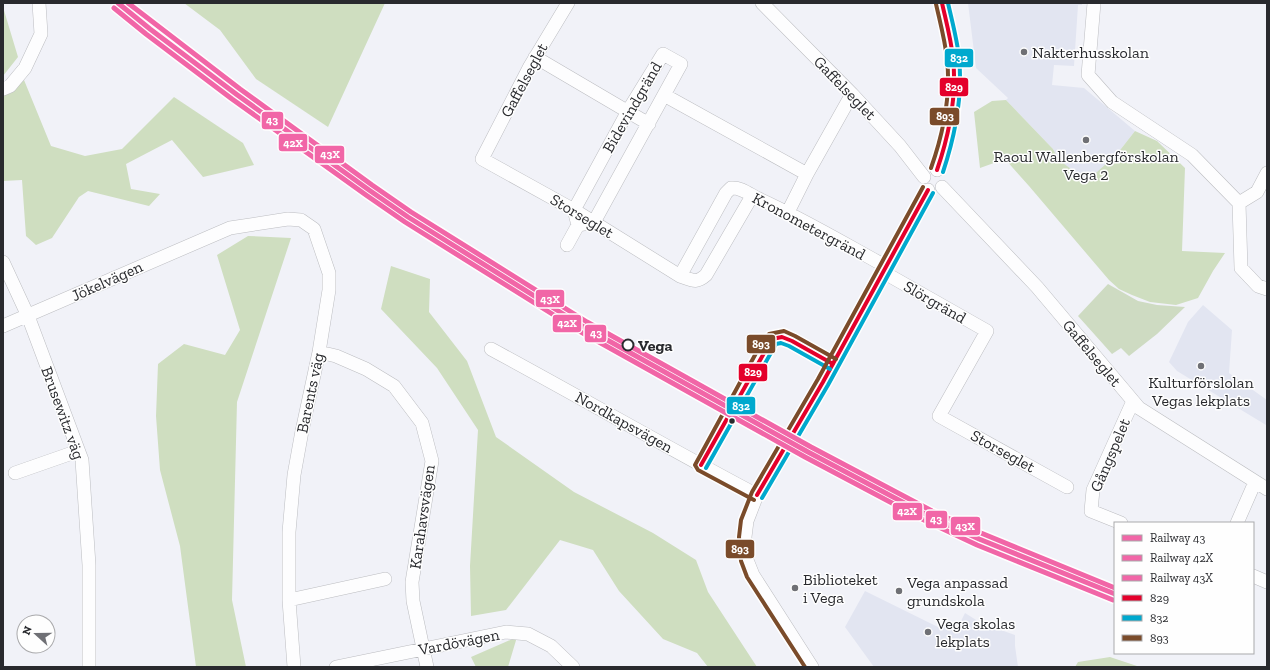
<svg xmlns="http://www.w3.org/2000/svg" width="1270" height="670" viewBox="0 0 1270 670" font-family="'Zilla Slab',serif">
<rect width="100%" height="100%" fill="#f1f2f8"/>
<!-- built -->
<path fill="#e2e5f1" d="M968,3H1082V5H1078L1074,66L1054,65L1052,85L1084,88L1135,131L1117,154L1087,182L1059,160L1053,149L1006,100L1008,98L976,68Z
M1203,305L1232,330L1229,373L1267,400L1266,425L1177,371L1169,362L1188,322Z
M865,591L940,628L943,624L957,629L965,613L981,623L1015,635V646L1018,667H874L845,627Z"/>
<!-- green -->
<path fill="#cedbc2" d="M1108,284L1138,301L1157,305L1185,307L1157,334L1129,356L1121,348L1112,354L1078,316Z"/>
<!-- forest -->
<path fill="#cfdec0" d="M184,3H385L328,127L256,79L220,30Z
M3,7L18,57L3,76Z
M24,80L51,146L85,156L122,149L174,97L243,143L254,165L203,177L172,140L126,164L131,189L160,194L149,206L88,191L79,197L52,238L36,245L26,236L22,180L3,181V96L11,93Z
M1006,100L1053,149L1059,160L1087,181L1117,154L1135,131L1157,141L1185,168L1182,251L1225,253L1213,271L1198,298L1176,305L1150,302L1132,295L1119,289L1109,280L1029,186L1005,159L980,168L974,112L992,101Z
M248,236L291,238L237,402L232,600L246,667H196L180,546L160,470L156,416L158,364L184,344L225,355L240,330L217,255Z
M391,266L430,279L429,312L467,361L496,437L574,492L653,533L696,560L708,592L757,667H708L697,653L663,639L619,591L593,550L560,540L506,610L471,616L470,566L478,430L437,368L381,309Z
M517,637L508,667H476L471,657Z
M1110,657L1140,667H1075L1078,662Z"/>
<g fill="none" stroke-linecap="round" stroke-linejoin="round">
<!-- minor casing -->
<g stroke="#bcbdc1" stroke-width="14">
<path id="minor" d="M568,3L530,66L482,159L574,210L680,276C692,280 696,284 706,275L752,196
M762,3L852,94L900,146L924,177
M1094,3L1088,75L1112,102L1192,155L1239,203
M535,57L649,124
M3,89L10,86L25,68L41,34L39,3
M664,95L807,174
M937,170C948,142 957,88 953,58C951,39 946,21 942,3
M942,187L1037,287L1139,408L1267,489
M1239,203L1241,268L1258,286L1267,289
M1239,203L1257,192L1267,173
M788,212L807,174L852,94
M567,245L578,225L574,210L628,111L663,54L681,64L594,222L578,225
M3,262L28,316L82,460L89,565V667
M883,272L987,331L939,416L1067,487
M680,276L726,193L731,188C742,187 750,195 759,199C803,219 845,244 887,267
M3,326L230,228L288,219L301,220L314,229L329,273V290L319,352L302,431L294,475L289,532V600L294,667
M491,349C580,397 668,448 757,495
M319,352L336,356L366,369L394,386L422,423L432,461L412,582L413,601L427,667
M15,473L78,451
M1121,523L1091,511L1093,490L1133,401
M1237,523L1255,482
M1253,576L1267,582
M289,600L385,579
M336,667L506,632L528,634L551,646L573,667
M812,667L753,575L747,560L745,537L747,521L757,495L823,382L928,190"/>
</g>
<!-- minor -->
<use href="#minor" stroke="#fdfdfe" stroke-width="13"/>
<!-- bus-1 casing -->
<g stroke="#fefefe" stroke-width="7">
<path id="bus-1" d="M937,170C949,135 957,95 953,58C951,39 946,21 942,3
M701,465L772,339L782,337L792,341L833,364
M757,495L823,382L928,190"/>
</g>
<!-- bus-2 casing -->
<g stroke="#fefefe" stroke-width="7">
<path id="bus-2" d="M943,172C955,136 963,96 959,57C957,39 952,21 948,3
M706,468L776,344L781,343L789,346L830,369
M762,498L828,385L933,193"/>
</g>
<!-- bus-3 casing -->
<g stroke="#fefefe" stroke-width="7">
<path id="bus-3" d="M931,168C943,134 951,95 947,59C945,40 940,22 936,4
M754,500L698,470L695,465L761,344L769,334L784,331L795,336L836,359
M805,667L747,577L741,561L739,537L741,520L752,492L818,379L923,187"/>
</g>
<!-- bus-1 -->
<use href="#bus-1" stroke="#e4002b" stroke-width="4"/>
<!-- bus-2 -->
<use href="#bus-2" stroke="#00a9ce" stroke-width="4"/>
<!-- bus-3 -->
<use href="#bus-3" stroke="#7a4b2a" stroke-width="4"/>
<!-- rail-1 casing -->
<g stroke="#fefefe" stroke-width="8">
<path id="rail-1" d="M118,3L150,29L236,94L369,190L408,217L584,327L808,452L929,516L979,539L1115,594"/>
</g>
<!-- rail-2 casing -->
<g stroke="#fefefe" stroke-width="8">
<path id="rail-2" d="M114,8L146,34L232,99L366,195L405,222L581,332L805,457L926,521L977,545L1113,600"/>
</g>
<!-- rail-3 casing -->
<g stroke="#fefefe" stroke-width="8">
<path id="rail-3" d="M128,3L240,89L372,185L411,212L587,322L811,447L932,511L981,533L1115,588"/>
</g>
<!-- rail-1 -->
<use href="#rail-1" stroke="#f166a7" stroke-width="5"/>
<!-- rail-2 -->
<use href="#rail-2" stroke="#f166a7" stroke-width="5"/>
<!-- rail-3 -->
<use href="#rail-3" stroke="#f166a7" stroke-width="5"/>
</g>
<!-- markers -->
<g fill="#6f7075" stroke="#fefefe" stroke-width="1.5">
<circle cx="1024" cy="52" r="4"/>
<circle cx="1086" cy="140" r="4"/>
<circle cx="1201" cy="366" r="4"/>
<circle cx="795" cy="588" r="4"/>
<circle cx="899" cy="591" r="4"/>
<circle cx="928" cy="632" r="4"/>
</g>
<circle fill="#fefefe" stroke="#292a2e" stroke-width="2" cx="628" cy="345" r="5.5"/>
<circle fill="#292a2e" stroke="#fefefe" stroke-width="1.5" cx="732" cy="421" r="3.5"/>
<g text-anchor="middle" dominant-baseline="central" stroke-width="3" stroke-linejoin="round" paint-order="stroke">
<!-- poi labels -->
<g font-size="16" fill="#292a2e" stroke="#fefefe" text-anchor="start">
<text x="1032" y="52">Nakterhusskolan</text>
<text x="1086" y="156" text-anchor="middle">Raoul Wallenbergförskolan<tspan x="1086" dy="18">Vega 2</tspan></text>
<text x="1201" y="382" text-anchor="middle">Kulturförslolan<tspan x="1201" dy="18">Vegas lekplats</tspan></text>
<text x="803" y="579">Biblioteket<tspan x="803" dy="18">i Vega</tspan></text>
<text x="907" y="582">Vega anpassad<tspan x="907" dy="18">grundskola</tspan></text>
<text x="936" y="623">Vega skolas<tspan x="936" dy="18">lekplats</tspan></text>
</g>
<!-- street labels -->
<g font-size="16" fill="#292a2e" stroke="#fefefe">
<text transform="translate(524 80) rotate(-62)">Gaffelseglet</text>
<text transform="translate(845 88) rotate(46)">Gaffelseglet</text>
<text transform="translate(632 107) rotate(-60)">Bidevindgränd</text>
<text transform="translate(582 216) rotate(31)">Storseglet</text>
<text transform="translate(809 226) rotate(28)">Kronometergränd</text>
<text transform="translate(107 281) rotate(-24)">Jökelvägen</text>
<text transform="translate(935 302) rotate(30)">Slörgränd</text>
<text transform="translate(1092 353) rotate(50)">Gaffelseglet</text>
<text transform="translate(310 393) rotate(-78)">Barents väg</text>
<text transform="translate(63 413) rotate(70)">Brusewitz väg</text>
<text transform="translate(624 422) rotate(29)">Nordkapsvägen</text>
<text transform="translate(1003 451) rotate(29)">Storseglet</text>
<text transform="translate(1110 455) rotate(-67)">Gångspelet</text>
<text transform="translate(422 517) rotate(-82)">Karahavsvägen</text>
<text transform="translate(459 642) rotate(-11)">Vardövägen</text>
</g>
<!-- stop labels -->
<g font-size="16" font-weight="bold" fill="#292a2e" stroke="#fefefe" text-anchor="start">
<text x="638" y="345">Vega</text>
</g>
</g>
<g stroke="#fefefe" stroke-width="1.5">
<rect x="944" y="48" width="30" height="20" rx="4" fill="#00a9ce"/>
<rect x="939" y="77" width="30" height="20" rx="4" fill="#e4002b"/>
<rect x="929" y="107" width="31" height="19" rx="4" fill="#7a4b2a"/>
<rect x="261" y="111" width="23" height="19" rx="4" fill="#f166a7"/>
<rect x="278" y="133" width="30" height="19" rx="4" fill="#f166a7"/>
<rect x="314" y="145" width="31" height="19" rx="4" fill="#f166a7"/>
<rect x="535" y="289" width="30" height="19" rx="4" fill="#f166a7"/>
<rect x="552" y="314" width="30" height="19" rx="4" fill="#f166a7"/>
<rect x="584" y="324" width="23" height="19" rx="4" fill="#f166a7"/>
<rect x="746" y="334" width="30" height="20" rx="4" fill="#7a4b2a"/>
<rect x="738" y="363" width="30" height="19" rx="4" fill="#e4002b"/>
<rect x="726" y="396" width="30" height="19" rx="4" fill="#00a9ce"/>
<rect x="892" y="502" width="31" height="19" rx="4" fill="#f166a7"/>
<rect x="925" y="510" width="23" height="19" rx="4" fill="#f166a7"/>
<rect x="950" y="516" width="31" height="20" rx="4" fill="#f166a7"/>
<rect x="725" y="539" width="30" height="20" rx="4" fill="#7a4b2a"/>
</g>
<g font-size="11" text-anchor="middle" font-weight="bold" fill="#fff">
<text x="959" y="62">832</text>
<text x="954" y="91">829</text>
<text x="945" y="120">893</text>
<text x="272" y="124">43</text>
<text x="293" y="147">42X</text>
<text x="330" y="158">43X</text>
<text x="550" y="303">43X</text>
<text x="567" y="327">42X</text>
<text x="596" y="337">43</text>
<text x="761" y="348">893</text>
<text x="753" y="376">829</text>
<text x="741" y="410">832</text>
<text x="907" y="515">42X</text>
<text x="936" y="523">43</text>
<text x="965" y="530">43X</text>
<text x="740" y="553">893</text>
</g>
<!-- border -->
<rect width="1270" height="670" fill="none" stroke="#292a2e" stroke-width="8"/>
<!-- legend -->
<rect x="1114" y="522" width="140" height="132" fill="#fefefe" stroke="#a9a9ab"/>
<rect x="1122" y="535" width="20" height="6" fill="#f166a7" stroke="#a9a9ab"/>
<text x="1150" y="542" font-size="12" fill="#292a2e">Railway 43</text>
<rect x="1122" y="555" width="20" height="6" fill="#f166a7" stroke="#a9a9ab"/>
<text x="1150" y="562" font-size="12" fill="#292a2e">Railway 42X</text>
<rect x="1122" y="575" width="20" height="6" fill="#f166a7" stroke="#a9a9ab"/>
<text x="1150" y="582" font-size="12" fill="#292a2e">Railway 43X</text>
<rect x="1122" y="595" width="20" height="6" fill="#e4002b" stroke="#a9a9ab"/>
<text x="1150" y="602" font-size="12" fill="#292a2e">829</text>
<rect x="1122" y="615" width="20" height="6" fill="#00a9ce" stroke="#a9a9ab"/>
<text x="1150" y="622" font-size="12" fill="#292a2e">832</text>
<rect x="1122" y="635" width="20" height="6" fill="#7a4b2a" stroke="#a9a9ab"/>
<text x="1150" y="642" font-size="12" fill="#292a2e">893</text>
<!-- north arrow -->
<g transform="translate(36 634) rotate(291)"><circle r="19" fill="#fefefe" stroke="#a9a9ab"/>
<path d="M0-3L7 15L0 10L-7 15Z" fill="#6f7075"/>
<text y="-6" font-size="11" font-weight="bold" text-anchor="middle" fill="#292a2e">N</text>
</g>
</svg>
